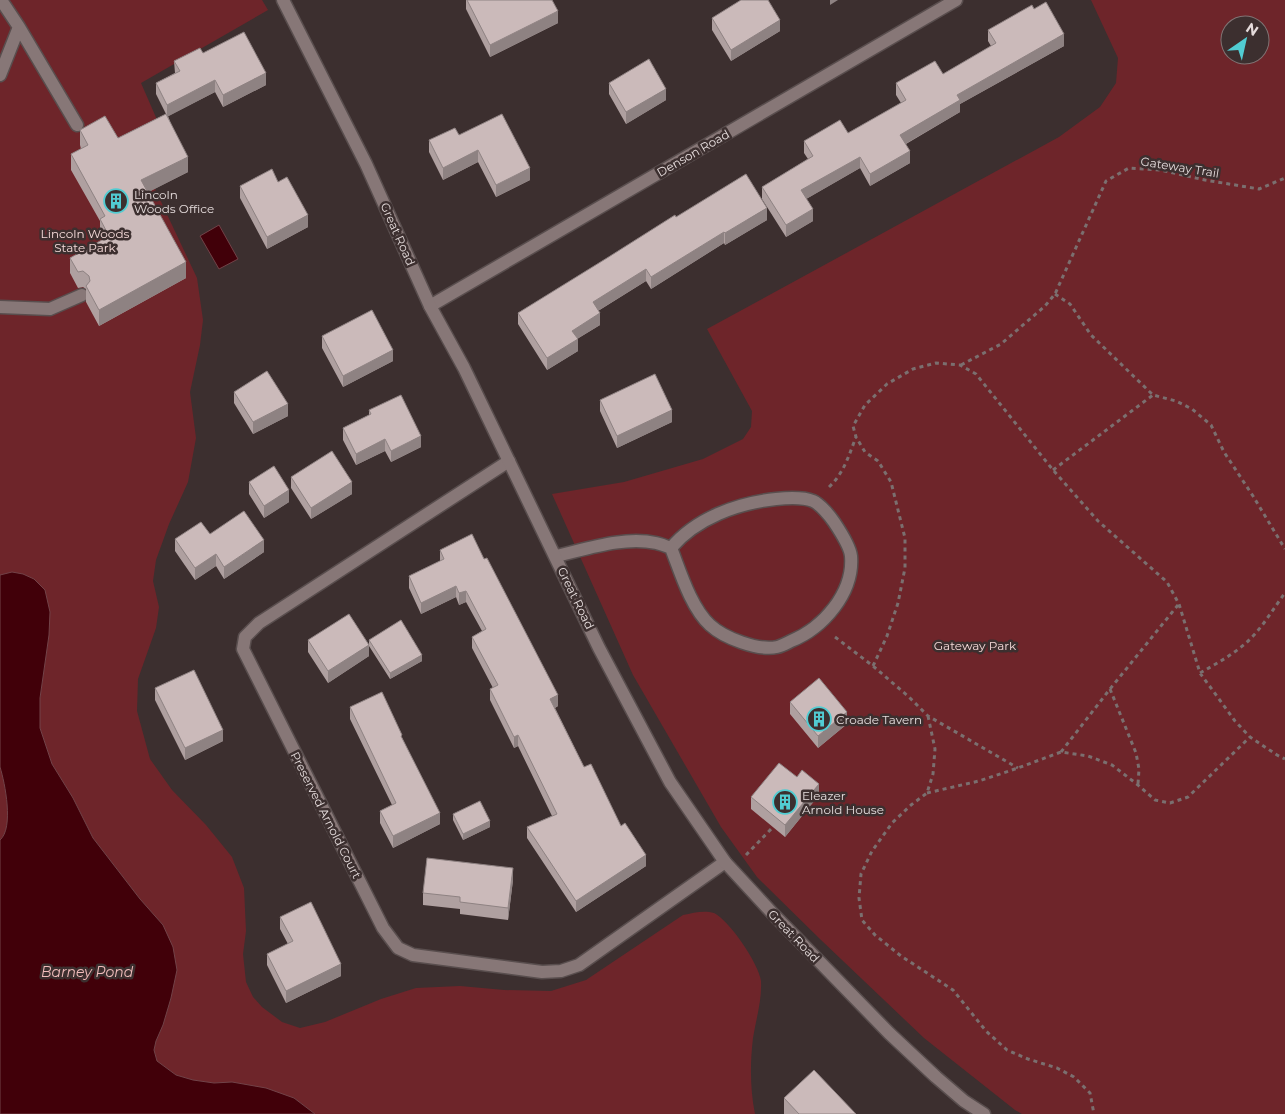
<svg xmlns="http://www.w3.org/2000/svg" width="1285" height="1114" viewBox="0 0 1285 1114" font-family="Montserrat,sans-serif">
<rect width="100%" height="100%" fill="#3c2f2f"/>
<!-- green -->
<path fill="#6e252a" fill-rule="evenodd" d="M0,0H262L268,10L141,83L158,122L131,138L197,278L203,320L200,345L190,392L196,438L188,482L169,524L156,560L153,581L159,607L156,628L138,679L137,711L150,759L172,790L206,825L232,857L244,888L246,931L243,954L246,982L253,997L262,1007L282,1022L300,1028L325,1022L381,999L416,988L460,986L504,990L551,991L586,980L683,915C693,913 704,910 714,913C729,920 759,964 761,981C762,1001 756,1019 753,1038C750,1063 750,1089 755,1114H315L294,1098L232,1082L214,1083L193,1080L176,1075L157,1061L154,1050L156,1041L163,1025L171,998L163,925L140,899L93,838L73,798L52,764L40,728V698L44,668L2,575H0Z
M1091,0H1285V1114H1022L1015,1110L924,1038L821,940L757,877L721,827L633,675L552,494L624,482L703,459L743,439L751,427L752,411L707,329L1059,137L1100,107L1116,83L1118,58ZM1230,25H1260V55H1230Z
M0,767C5,783 14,828 0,840Z"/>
<!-- water -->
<path fill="#410009" stroke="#724248" d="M219,225L238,259L219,269L200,236Z
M12,572L23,574L34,579L45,590L50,612L49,635L40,698V728L52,764L73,798L93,838L140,899L163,925L173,947L177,970L171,998L163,1025L156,1041L154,1050L157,1061L176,1075L193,1080L214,1083L232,1082L266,1088L294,1098L315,1114H0V840C14,828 5,783 0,767V575Z"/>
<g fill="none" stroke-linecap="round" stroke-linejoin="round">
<!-- service casing -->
<g stroke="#594e4e" stroke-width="15">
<path id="service" d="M19,27L77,125
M0,75L19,27L1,0
M0,307L50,309L82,295
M556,556C587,549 624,536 656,543C661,544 666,546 671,548C680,571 691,608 710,625C724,638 758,651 777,647C782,646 787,643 791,641C823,628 854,593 851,556C850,546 840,531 834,522C830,516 820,504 813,501C803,497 786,498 776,499C738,503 696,518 671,548"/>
</g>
<!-- minor casing -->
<g stroke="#594e4e" stroke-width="15">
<path id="minor" d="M430,306L956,0
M509,461L259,623L245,637L243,649L383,928L398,948L413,955L542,972L561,971L579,965L725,862"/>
</g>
<!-- secondary casing -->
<g stroke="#594e4e" stroke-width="15">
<path id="secondary" d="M283,0L366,164L430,306L464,368L599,648L670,782L725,862L774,915L889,1033L936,1077L964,1101L984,1114"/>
</g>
<!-- path -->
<path stroke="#7b6f6f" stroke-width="3" stroke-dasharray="4 4" stroke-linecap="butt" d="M1055,294L1070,304L1091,335L1153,395L1176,401L1192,409L1211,425L1224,452L1253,496L1285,549
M961,365L1001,344L1045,306L1055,294L1106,181L1129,168L1160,170L1205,180L1259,189L1285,178
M1053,470L1153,395
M829,487C844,473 849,455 856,437
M835,637L873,666L909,697L928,716L1018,768
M873,666L887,636L898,603L905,568V538L891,482L878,461L865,452L856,437L853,426L865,405L887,384L913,369L936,363L960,365L976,374L1053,470L1098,521L1167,582L1179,604L1200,673L1235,721L1250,737L1277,755L1285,759
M1200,673C1216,664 1232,655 1246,643C1261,630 1273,609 1285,593
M1110,689L1136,753L1139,769L1138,784
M928,716L935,749L933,774L927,793L911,805L892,823L872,851L861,874L859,898L862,920L875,935L901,956L953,990L986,1031L1007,1050L1028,1059L1057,1068L1074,1077L1090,1093L1094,1114
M1061,752L1110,689L1178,605
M927,793L979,781L1018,768L1061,752L1088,756L1112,765L1138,785L1155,800L1170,803L1188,797L1250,737
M746,855L773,827"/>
<!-- service -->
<use href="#service" stroke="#877777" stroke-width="12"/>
<!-- minor -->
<use href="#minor" stroke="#877777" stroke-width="12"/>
<!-- secondary -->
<use href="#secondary" stroke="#877777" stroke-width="12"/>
</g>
<!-- wall -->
<path fill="#afa0a0" d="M466,0H552L558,23L490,57L466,9Z
M1034,9L1064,46L960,104V112L906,144L910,163L870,186L860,168L806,199L813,221L786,237L762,199V187L808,159L804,153V141L848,133L901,103L896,95V83L943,74L991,46L988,41V30Z
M712,18L780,31L731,61L712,30Z
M203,53L266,85L223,107L215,92L168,116L188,172L148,192L186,278L99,326L86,302V289L83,287L78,288L70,273V258L103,240L100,234V221L71,170V154L81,149L80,145V130L118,138L166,114L156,94V83L175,73L174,61Z
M609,83L666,100L626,124L609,94Z
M459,135L530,180L496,197L478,162L443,180L429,152V140Z
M278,182L308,227L267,249L240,198V186Z
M676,217L767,220L725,245L724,243L651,289L646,281L598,311L600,325L577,339L578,351L547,370L518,324V313Z
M322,336L393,361L343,387L322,348Z
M234,392L288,416L253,434L234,403Z
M600,400L672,422L617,448L600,411Z
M369,410L421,447L391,462L385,451L356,465L343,440V428L369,415Z
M291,477L352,494L311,519L291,488Z
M249,482L289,502L264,518L249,494Z
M210,534L264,552L224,579L216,566L195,580L175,551V539Z
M440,550L558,706L555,708L584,767L646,866L576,912L527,838V827L552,816L518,746L514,748L490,700V689L493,688L472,648V637L482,631L466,602L459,605L456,597L421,614L409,588V576L440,561Z
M308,640L369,656L328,683L308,652Z
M369,640L422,661L390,679L369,646Z
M155,688L223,741L185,760L155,700Z
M790,702L847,724L818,748L790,714Z
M350,707L402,738L440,824L393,848L380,823V811L392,805L350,719Z
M819,795L785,837L751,809V797Z
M453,814L490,827L463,840L453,820Z
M513,880L508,920L460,914V909L423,905V893Z
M280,917L341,976L286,1003L267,965V954L288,944L280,929Z
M784,1098L856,1114H784Z"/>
<!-- shaded-wall -->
<path fill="#8e8282" d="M830,0H838L830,5Z
M558,11V23L490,57V45Z
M780,20V31L731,61V50Z
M1064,34V46L960,104V112L900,147V135L957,95Z
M266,73V85L223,107V95Z
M215,80V92L167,117V105Z
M666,89V100L626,124V112Z
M478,150V162L443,180V168Z
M910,151V163L870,186V174Z
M188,157V172L141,196V180Z
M860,157V168L801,202V190Z
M530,168V180L496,197V185Z
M767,208V220L725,245V233Z
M813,209V221L786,237V225Z
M308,215V227L267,249V237Z
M724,232V243L651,289V277Z
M186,262V278L99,326V310Z
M646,269V281L593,314V302Z
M600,313V325L572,342V331Z
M578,339V351L547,370V358Z
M393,350V361L343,387V376Z
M288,404V416L253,434V422Z
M672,410V422L617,448V436Z
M421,436V447L391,462V451Z
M385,439V451L356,465V454Z
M352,482V494L311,519V508Z
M289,490V502L264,518V506Z
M264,540V552L224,579V567Z
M216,554V566L195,580V568Z
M456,586V597L421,614V603Z
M466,591V602L459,605V593Z
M369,645V656L328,683V671Z
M422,655V661L390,679V673Z
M558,695V706L550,710V699Z
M847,712V724L818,748V736Z
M223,730V741L185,760V748Z
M518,735V746L514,748V737Z
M819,784V795L785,837V825Z
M440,813V824L393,848V836Z
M490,821V827L463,840V834Z
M646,855V866L576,912V901Z
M513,868V880L508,920V908Z
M341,964V976L286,1003V991Z"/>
<!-- building -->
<path fill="#cbbaba" stroke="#8e8282" d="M467,0H552L558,11L490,45Z
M741,0H768L780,20L731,50L712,18Z
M1046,2L1064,34L957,95L960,100L900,135L910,151L870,174L860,157L801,190L813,209L786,225L762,187L813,156L804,141L840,120L848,133L906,100L896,83L935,61L943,74L996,43L988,30L1032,5L1034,9Z
M244,32L266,73L223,95L215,80L167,105L156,83L180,71L174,61L200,48L203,53Z
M649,59L666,89L626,112L609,83Z
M166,114L188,157L141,180L186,262L99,310L86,286L90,281L89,276L83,271L78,272L70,258L109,236L100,219L105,216L71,154L88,145L80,130L105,116L118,138Z
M502,114L530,168L496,185L478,150L443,168L429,140L455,128L459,135Z
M272,169L278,182L287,177L308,215L267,237L240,186Z
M746,174L767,208L725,233L724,232L651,277L646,269L593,302L600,313L572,331L578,339L547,358L518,313L607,258L675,215L676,217Z
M372,310L393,350L343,376L322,336Z
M267,371L288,404L253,422L234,392Z
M655,374L672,410L617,436L600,400Z
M401,395L421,436L391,451L385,439L356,454L343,428L371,414L369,410Z
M332,451L352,482L311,508L291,477Z
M274,466L289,490L264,506L249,482Z
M244,511L264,540L224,567L216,554L195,568L175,539L201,522L210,534Z
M472,534L484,559L487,558L558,695L550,699L584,767L591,764L621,826L625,823L646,855L576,901L527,827L557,814L518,735L514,737L490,689L498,685L472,637L486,629L466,591L459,593L456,586L421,603L409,576L444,559L440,550Z
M349,614L369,645L328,671L308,640Z
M401,620L422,655L390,673L369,640Z
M194,670L223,730L185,748L155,688Z
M819,678L847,712L818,736L790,702Z
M382,692L402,735L401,736L440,813L393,836L380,811L396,803L350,707Z
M779,763L797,777L802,770L819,784L785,825L751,797Z
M480,801L490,821L463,834L453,814Z
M427,858L513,868L508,908L460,902V897L423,893Z
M311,902L341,964L286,991L267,954L293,941L280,917Z
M814,1070L856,1114H799L784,1098Z"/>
<!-- icons -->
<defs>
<g id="building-ring" transform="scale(1.25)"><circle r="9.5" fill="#3c2f2f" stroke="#51ccd2" stroke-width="1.5"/><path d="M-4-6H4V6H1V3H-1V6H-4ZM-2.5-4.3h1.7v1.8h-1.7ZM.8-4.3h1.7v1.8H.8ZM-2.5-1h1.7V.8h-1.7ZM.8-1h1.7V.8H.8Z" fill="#51ccd2"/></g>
</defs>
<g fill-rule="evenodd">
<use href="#building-ring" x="116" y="201"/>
<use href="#building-ring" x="819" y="719"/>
<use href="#building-ring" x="785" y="802"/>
</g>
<g text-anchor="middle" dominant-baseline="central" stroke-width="5" stroke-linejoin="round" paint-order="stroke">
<!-- street labels -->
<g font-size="12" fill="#e5dcdc" stroke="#3c2f2f">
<text transform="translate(693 153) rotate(-30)">Denson Road</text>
<text transform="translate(1180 167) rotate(9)">Gateway Trail</text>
<text transform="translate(398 234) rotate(66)">Great Road</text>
<text transform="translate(576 598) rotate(64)">Great Road</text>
<text transform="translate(326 815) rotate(63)">Preserved Arnold Court</text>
<text transform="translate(794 936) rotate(46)">Great Road</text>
</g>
<!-- poi labels -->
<g font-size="12" fill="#e5dcdc" stroke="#3c2f2f" text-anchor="start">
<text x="134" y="194">Lincoln<tspan x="134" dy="14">Woods Office</tspan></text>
<text x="836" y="719">Croade Tavern</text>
<text x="802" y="795">Eleazer<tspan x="802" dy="14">Arnold House</tspan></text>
</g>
<!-- park labels -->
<g font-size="12" fill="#f4d9d8" stroke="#3c2f2f">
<text x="85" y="233">Lincoln Woods<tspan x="85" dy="14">State Park</tspan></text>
<text x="975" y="645">Gateway Park</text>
</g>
<!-- water labels -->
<g font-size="14" font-style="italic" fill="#f1bcbb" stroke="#3c2f2f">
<text x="87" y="972">Barney Pond</text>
</g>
</g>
<!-- north arrow -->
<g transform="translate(1245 40) rotate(34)"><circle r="24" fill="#3c2f2f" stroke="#807474"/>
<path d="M0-4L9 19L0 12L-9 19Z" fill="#51ccd2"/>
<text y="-8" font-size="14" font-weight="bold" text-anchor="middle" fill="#e5dcdc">N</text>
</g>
</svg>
